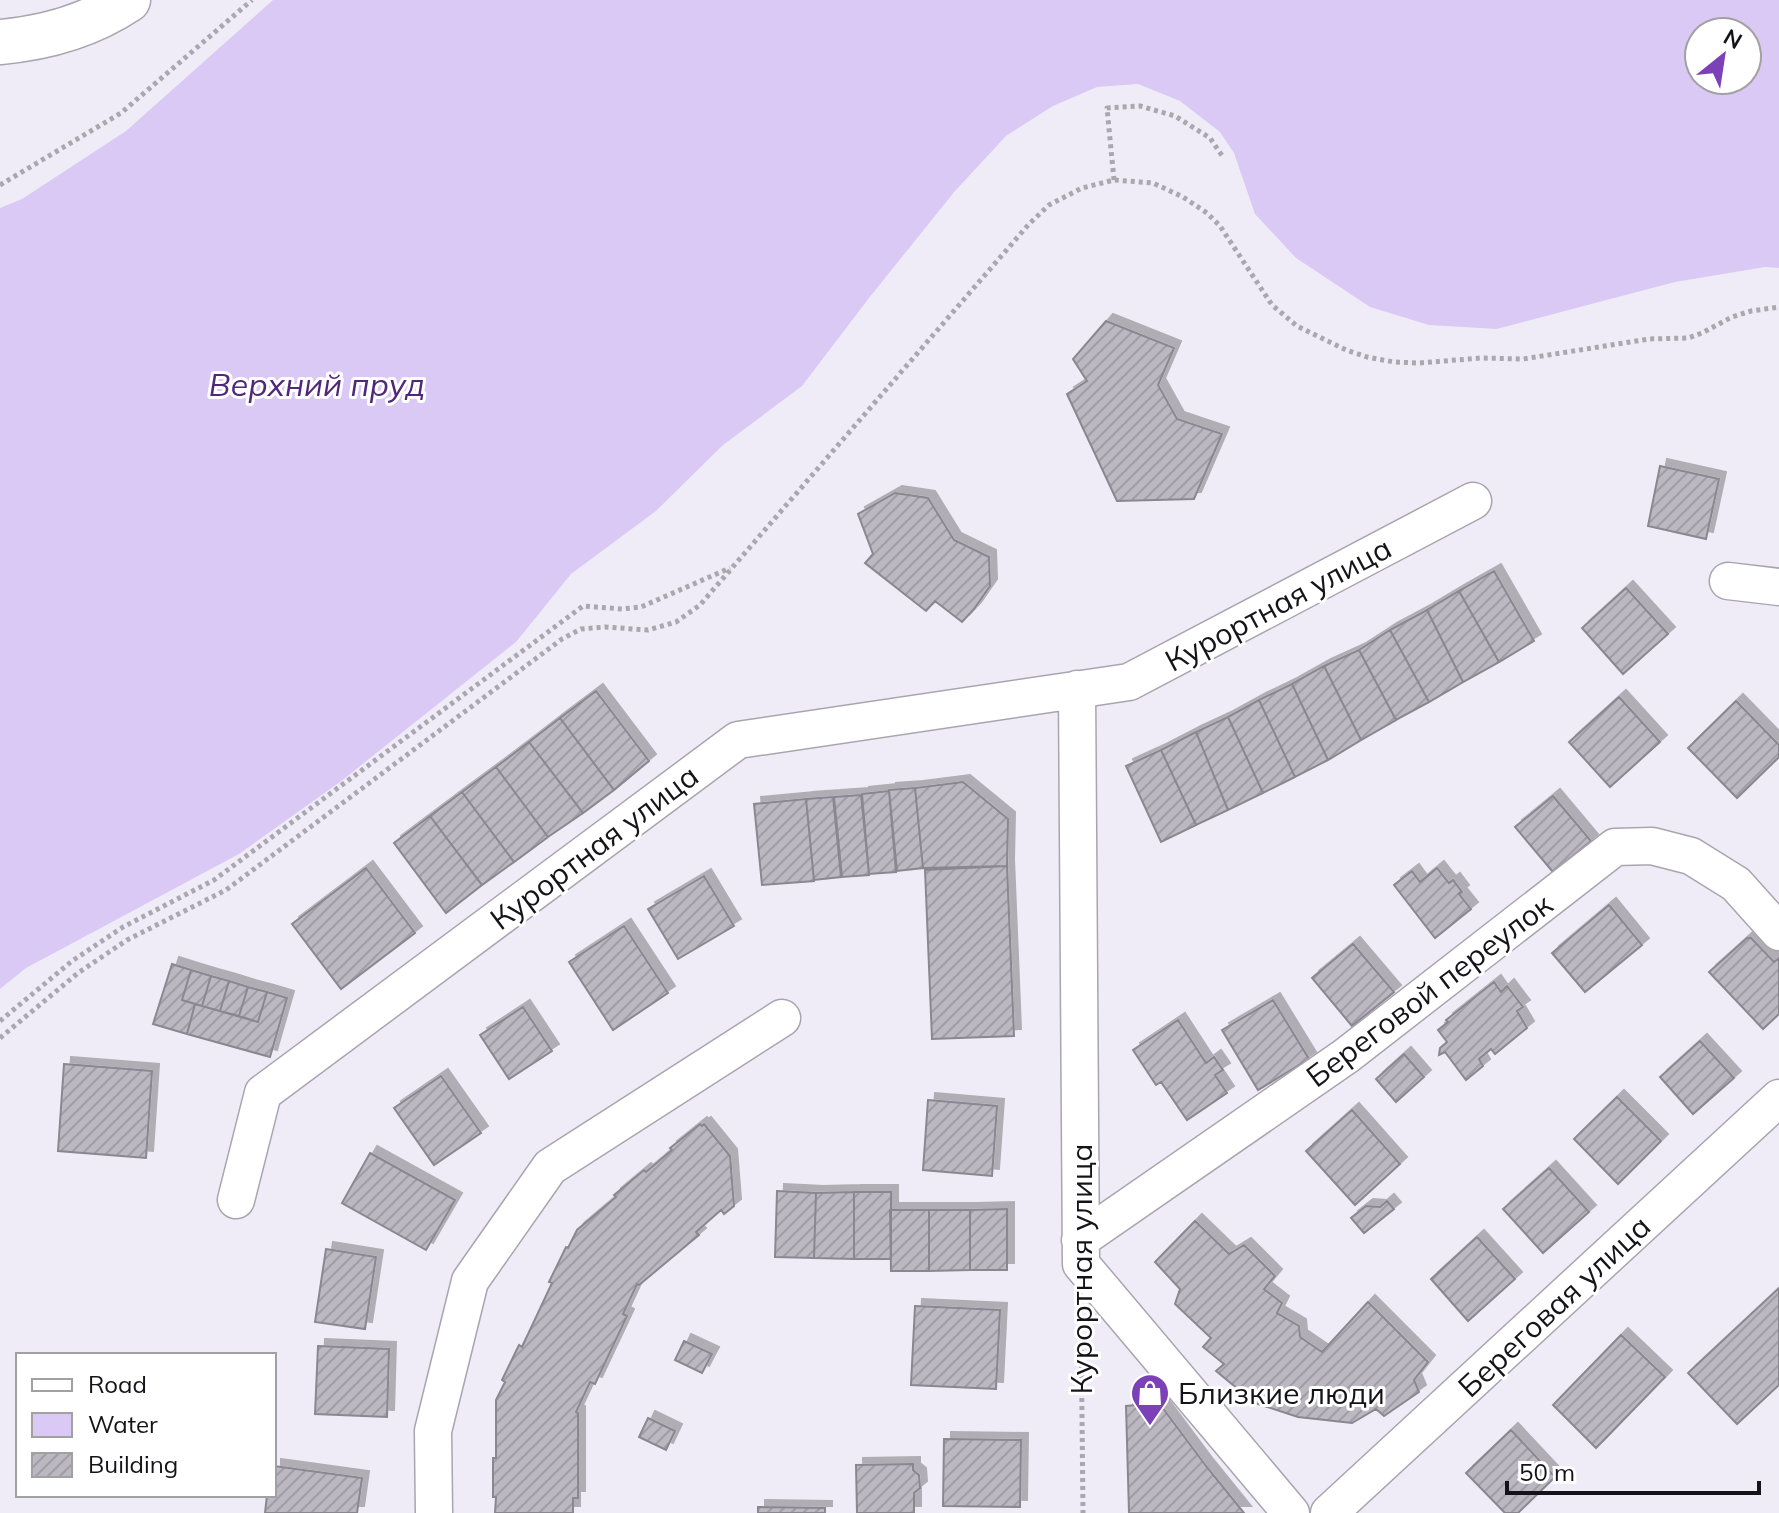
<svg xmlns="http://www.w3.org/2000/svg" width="1779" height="1513" viewBox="0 0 1779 1513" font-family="Mulish,sans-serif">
<defs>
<pattern id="building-hatch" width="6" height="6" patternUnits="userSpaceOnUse" patternTransform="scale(2)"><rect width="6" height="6" fill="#bcb8c2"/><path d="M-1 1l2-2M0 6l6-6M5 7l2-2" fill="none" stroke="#a19da6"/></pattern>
<filter id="shadow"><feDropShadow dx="7" dy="-7" stdDeviation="0" flood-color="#0004"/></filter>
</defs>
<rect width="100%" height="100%" fill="#f0ecf7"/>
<!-- water -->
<path fill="#dac9f4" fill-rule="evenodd" d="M273,0H1779V268L1765,267L1675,282L1497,329L1429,325L1370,307L1296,258L1255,214L1234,153L1220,132L1180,101L1138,84L1097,87L1053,106L1006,136L955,191L869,298L802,386L723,445L656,511L571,574L516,642L340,782L239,854L26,968L0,989V208L22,199L126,131ZM1699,32H1747V80H1699Z"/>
<!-- building -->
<path fill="url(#building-hatch)" stroke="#8b8791" stroke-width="2" filter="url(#shadow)" d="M1106,321L1174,348L1158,385L1177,419L1222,434L1194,499L1117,501L1067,394L1087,381L1073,359Z
M1660,466L1719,479L1706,539L1648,526Z
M895,493L928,498L954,540L989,557L990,586L974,609L962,622L935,601L926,611L865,563L873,554L858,514Z
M1494,571L1534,641L1499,662L1459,591Z
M1626,588L1668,634L1623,674L1582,628Z
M1459,591L1499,662L1463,682L1427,610Z
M1427,610L1463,682L1429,702L1390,630Z
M1390,630L1429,702L1396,720L1359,650Z
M1359,650L1396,720L1361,740L1324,666Z
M1324,666L1361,740L1328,760L1292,684Z
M1292,684L1328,760L1295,777L1259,700Z
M596,691L649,761L614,790L560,718Z
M1619,697L1660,742L1610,787L1569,742Z
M1259,700L1295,777L1263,793L1228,717Z
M1736,701L1779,745V757L1737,798L1688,748Z
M1228,717L1263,793L1228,810L1196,732Z
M560,718L614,790L583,813L529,742Z
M1196,732L1228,810L1196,825L1161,750Z
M529,742L583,813L548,837L496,767Z
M1161,750L1196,825L1161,842L1126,766Z
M496,767L548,837L514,862L462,792Z
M963,782L1008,819L1007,866L923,868L915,788Z
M915,788L923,868L897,871L889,790Z
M889,791L896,872L869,874L862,794Z
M462,792L514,862L482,885L430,816Z
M861,795L869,875L842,877L834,797Z
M1553,796L1591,841L1553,872L1515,827Z
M833,797L841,877L814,880L806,799Z
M806,799L814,881L762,885L754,804Z
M430,816L482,885L446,913L394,843Z
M1007,866L1014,1036L932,1039L925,870Z
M366,868L415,933L341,989L292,924Z
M1437,868L1449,883L1453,880L1462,892L1459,894L1471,909L1435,938L1394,885L1412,871L1420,882Z
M704,876L734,926L678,959L648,909Z
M1609,905L1642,945L1585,992L1552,953Z
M624,926L668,993L613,1030L569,962Z
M1747,938H1751L1774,962L1779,958V1014L1763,1029L1709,972Z
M1353,944L1394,992L1352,1026L1312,978Z
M172,964L191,970L182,1000L195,1004L187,1034L153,1024Z
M191,970L211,976L202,1006L182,1000Z
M211,976L229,981L220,1011L202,1006Z
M229,981L248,987L239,1016L220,1011Z
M1494,982L1501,992L1507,986L1523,1007L1517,1011L1527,1028L1495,1054L1491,1049L1479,1059L1483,1066L1466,1080L1445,1052L1439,1055L1440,1048L1447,1042L1438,1030L1448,1022L1446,1020Z
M248,987L267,992L258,1022L239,1016Z
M267,992L287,998L270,1057L187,1034L195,1004L258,1022Z
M1273,1000L1309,1059L1258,1090L1222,1030Z
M523,1007L552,1051L509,1079L480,1035Z
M1178,1020L1206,1063L1214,1057L1223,1070L1215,1075L1227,1093L1187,1120L1161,1082L1156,1085L1133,1050Z
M1700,1041L1734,1078L1693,1114L1660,1077Z
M1404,1054L1424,1077L1396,1102L1376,1079Z
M64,1064L152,1071L146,1158L58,1151Z
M441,1076L481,1133L434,1165L394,1108Z
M1617,1097L1661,1141L1618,1184L1574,1139Z
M928,1100L997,1106L992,1176L923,1170Z
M1352,1110L1400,1164L1355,1205L1306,1151Z
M700,1124L702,1126L704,1124L730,1156L734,1206L724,1214L721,1210L696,1232L699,1235L639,1285L637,1284L623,1314L627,1316L595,1384L590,1382L576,1412L578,1413V1498H573V1513H495L496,1497H493V1458H496V1400L505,1382L502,1380L519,1345L522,1347L552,1283L549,1282L566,1247L568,1248L577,1230L616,1197L614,1195L644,1170L646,1172L672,1150L670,1148Z
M370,1153L455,1200L426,1250L342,1203Z
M1549,1168L1589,1212L1543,1253L1503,1209Z
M777,1191L816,1193L814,1258L775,1257Z
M854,1192H891V1259H854Z
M854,1192V1259L814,1258L816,1193Z
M1387,1201L1394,1209L1364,1233L1351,1218L1366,1206L1380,1207Z
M1007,1209V1270H970V1210Z
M890,1210H929V1271H891Z
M929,1210H970V1270L929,1271Z
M1195,1221L1229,1254L1244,1245L1275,1276L1264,1289L1282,1303L1277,1313L1299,1326L1300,1337L1322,1352L1368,1302L1428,1362L1414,1380L1419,1392L1384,1416L1376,1409L1352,1423L1298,1417L1255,1403L1216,1371L1224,1364L1203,1347L1211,1338L1175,1304L1180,1289L1155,1262Z
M1477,1237L1515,1279L1468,1321L1431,1279Z
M326,1249L376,1257L365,1329L315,1322Z
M1779,1288V1385L1737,1424L1688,1373Z
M915,1306L1000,1310L996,1389L911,1385Z
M1621,1335L1665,1377L1596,1448L1553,1405Z
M684,1341L712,1354L702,1373L675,1360Z
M318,1346L389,1349L387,1417L315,1414Z
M1159,1403L1206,1466L1244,1513H1129L1126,1406Z
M648,1418L675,1431L666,1450L639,1437Z
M1511,1430L1555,1477L1518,1513H1505L1466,1473Z
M944,1439L1021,1440L1020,1507L943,1506Z
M913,1464V1470L919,1475L920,1488L914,1493V1513H857L856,1465Z
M274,1466L362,1478L357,1513H265L267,1495H274Z
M758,1507L825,1508V1513H758Z"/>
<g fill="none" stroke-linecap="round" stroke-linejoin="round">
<!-- minor casing -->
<g stroke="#a9a5af" stroke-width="39">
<path id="minor" d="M1728,581L1779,587
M1077,689L1081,1264L1291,1513
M236,1200L263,1093L738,740L1129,682L1473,501
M1080,1240L1346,1056L1615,847L1652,846L1691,856L1736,884L1779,932
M434,1513L433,1431L470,1281L550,1167L782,1018
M1329,1513L1779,1098"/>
</g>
<!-- major casing -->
<g stroke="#a9a5af" stroke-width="47">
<path id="major" d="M0,42C46,38 89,26 128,0"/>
</g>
<!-- path -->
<path stroke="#aba7b0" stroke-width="5" stroke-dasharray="4 4" stroke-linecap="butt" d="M1114,180L1107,108L1140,106L1175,116L1210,138L1223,157
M0,185L121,113L252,0
M0,1021L72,961L123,927L214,880L583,606L622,609L641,607L730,568
M0,1038L78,973L127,940L226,890L562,639L581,629L605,627L648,630L676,622L700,605L1029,224L1049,205L1082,188L1114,180L1153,183L1183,197L1207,213L1220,226L1272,305L1297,326L1346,350L1367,357L1394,362L1419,363L1481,358L1523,359L1649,339L1688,338L1702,333L1732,317L1751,311L1779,307
M1081,1318L1083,1513"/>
<!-- minor -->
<use href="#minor" stroke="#fff" stroke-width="36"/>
<!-- major -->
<use href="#major" stroke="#fff" stroke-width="44"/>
</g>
<!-- icons -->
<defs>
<g id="shop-pin" transform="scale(2)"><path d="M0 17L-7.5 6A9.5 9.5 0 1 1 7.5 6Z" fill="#7c41b7" stroke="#fff"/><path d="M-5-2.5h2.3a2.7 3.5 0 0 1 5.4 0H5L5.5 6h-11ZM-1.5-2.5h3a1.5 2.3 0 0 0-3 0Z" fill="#fff"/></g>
</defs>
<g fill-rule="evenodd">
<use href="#shop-pin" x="1150" y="1393"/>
</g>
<g text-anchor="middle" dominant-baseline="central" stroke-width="6" stroke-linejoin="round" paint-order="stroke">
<!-- street labels -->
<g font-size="30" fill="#141317" stroke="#fff">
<text transform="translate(1278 604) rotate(-28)">Курортная улица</text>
<text transform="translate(594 847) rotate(-37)">Курортная улица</text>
<text transform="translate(1429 990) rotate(-37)">Береговой переулок</text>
<text transform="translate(1081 1269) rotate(-90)">Курортная улица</text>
<text transform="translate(1554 1306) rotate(-43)">Береговая улица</text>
</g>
<!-- poi labels -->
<g font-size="30" fill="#141317" stroke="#fff" text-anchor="start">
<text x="1178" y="1393">Близкие люди</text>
</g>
<!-- water labels -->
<g font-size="32" font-style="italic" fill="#502879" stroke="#fff">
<text x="317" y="384">Верхний пруд</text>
</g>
</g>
<!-- legend -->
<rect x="16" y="1353" width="260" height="144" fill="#ffffff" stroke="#a1a1a2" stroke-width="2"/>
<rect x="32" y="1379" width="40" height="12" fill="#ffffff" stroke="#a1a1a2" stroke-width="2"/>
<text x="88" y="1393" font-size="24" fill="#141317">Road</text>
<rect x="32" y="1413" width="40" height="24" fill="#dac9f4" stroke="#a1a1a2" stroke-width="2"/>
<text x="88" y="1433" font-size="24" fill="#141317">Water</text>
<rect x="32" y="1453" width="40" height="24" fill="url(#building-hatch)" stroke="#a1a1a2" stroke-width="2"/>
<text x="88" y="1473" font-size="24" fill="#141317">Building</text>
<!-- north arrow -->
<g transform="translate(1723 56) rotate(30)"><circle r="38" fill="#ffffff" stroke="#a1a1a2" stroke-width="2"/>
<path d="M0-6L14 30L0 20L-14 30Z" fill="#7c41b7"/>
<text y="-12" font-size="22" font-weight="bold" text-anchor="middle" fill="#141317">N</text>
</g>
<!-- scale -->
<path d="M1507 1481v12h252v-12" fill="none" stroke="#141317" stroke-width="4"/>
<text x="1519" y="1481" font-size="24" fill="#141317" stroke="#ffffff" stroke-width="6" paint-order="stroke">50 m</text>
</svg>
